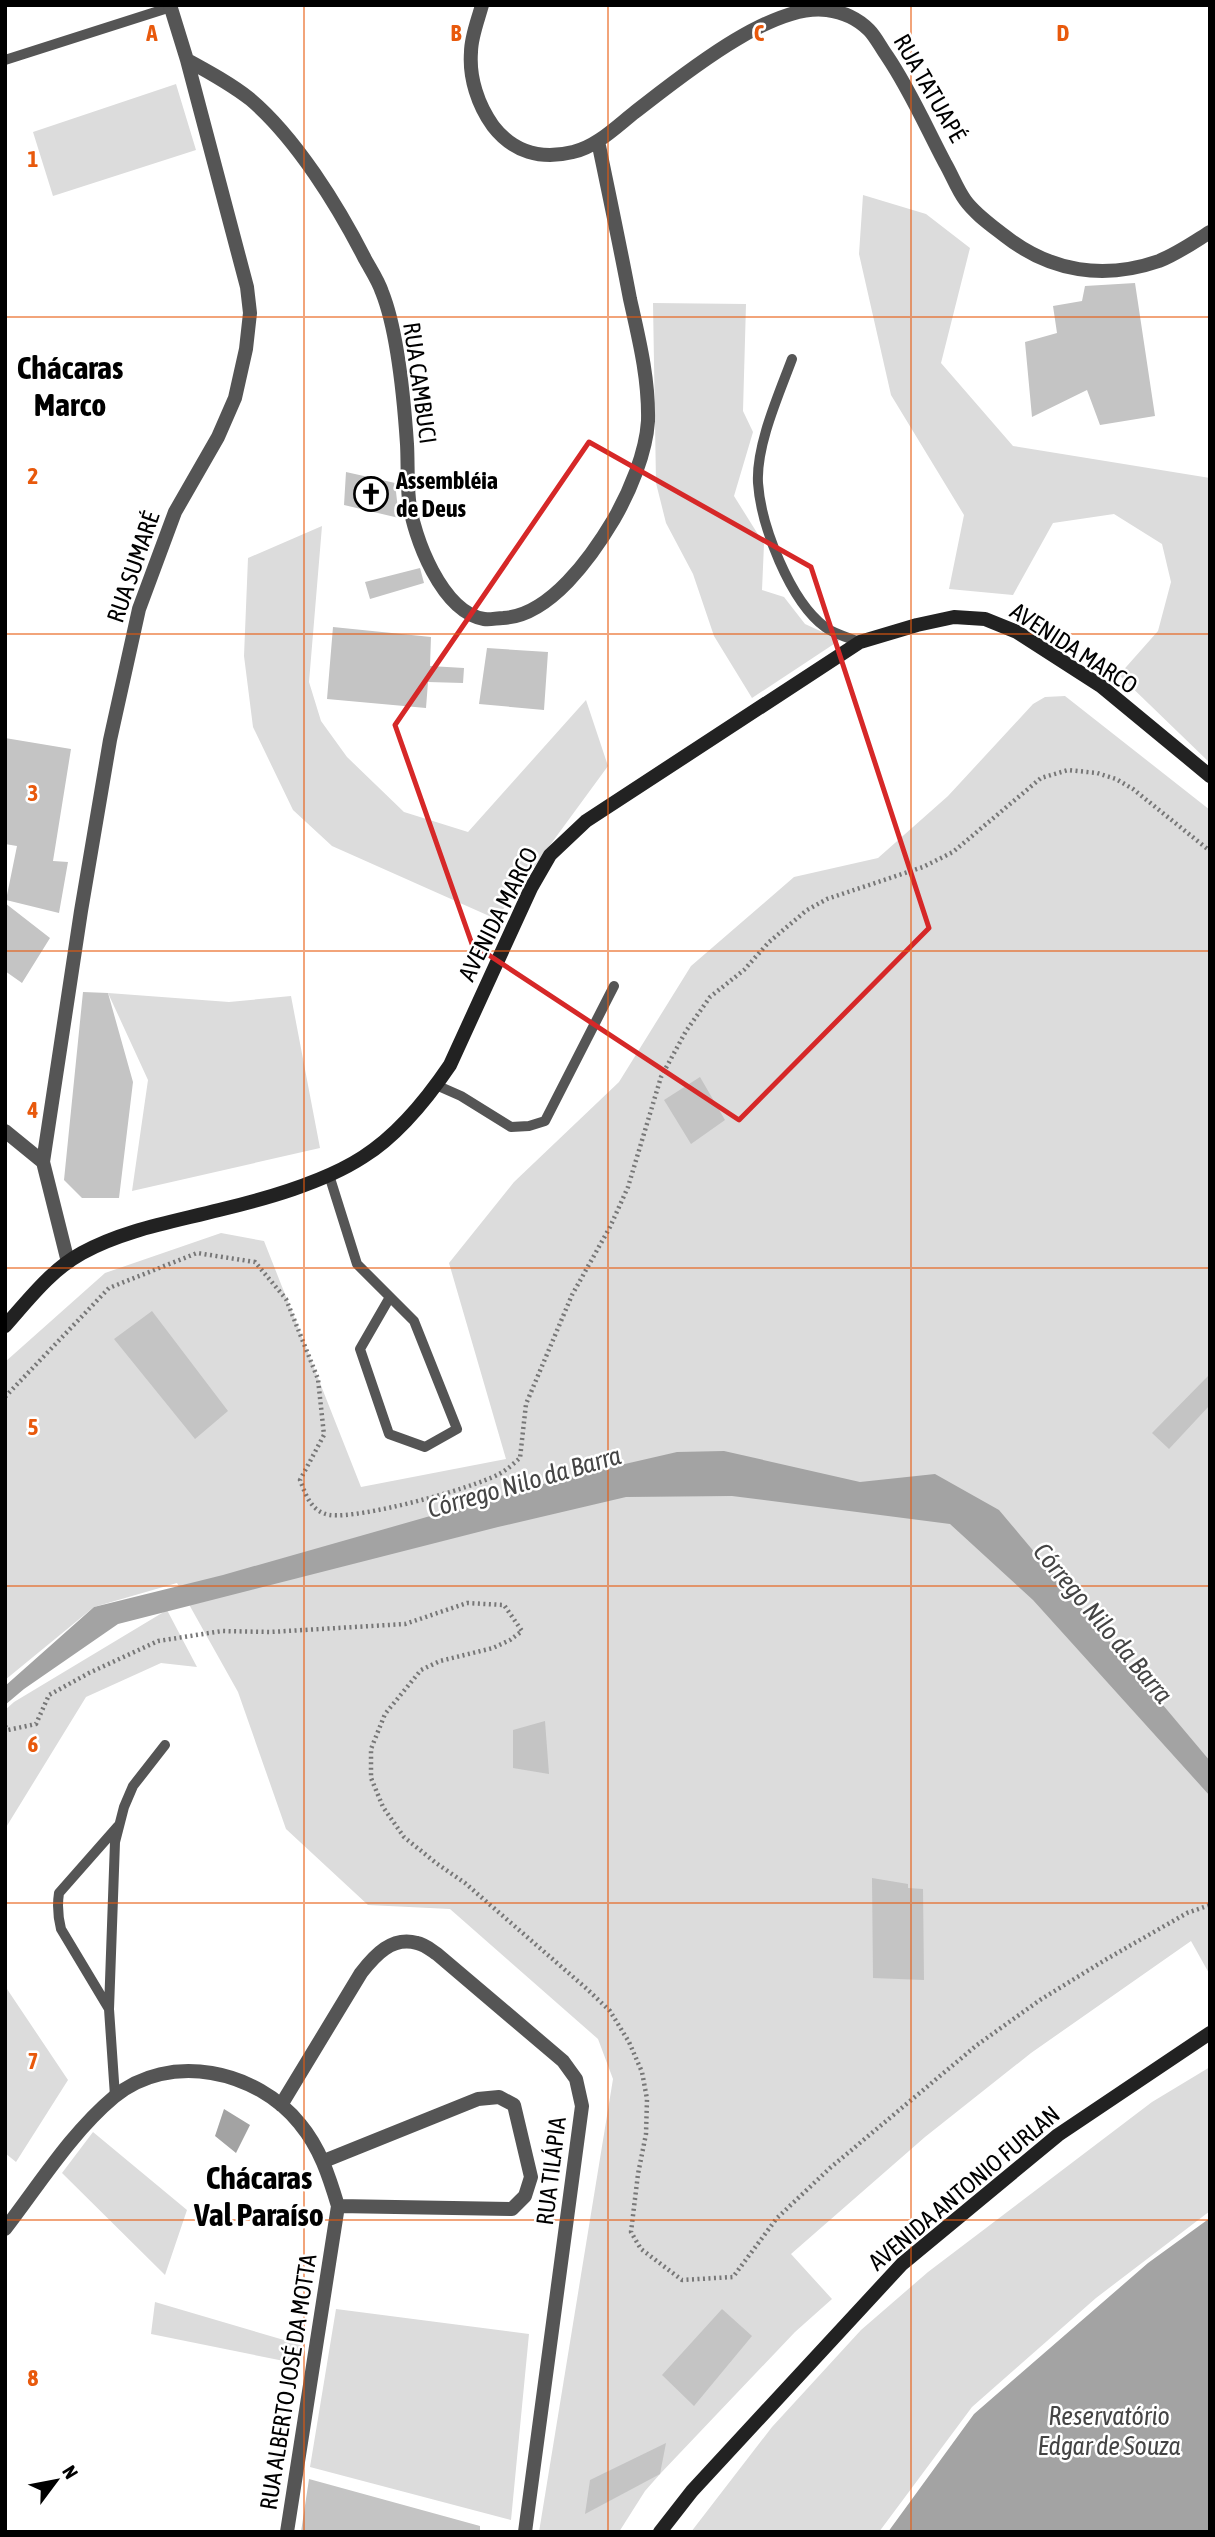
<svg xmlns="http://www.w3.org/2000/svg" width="1215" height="2537" viewBox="0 0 1215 2537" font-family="'Asap Condensed',sans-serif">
<rect width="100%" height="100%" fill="#fff"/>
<!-- green -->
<path fill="#dcdcdc" d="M176,84L196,150L53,196L33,132Z
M863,195L926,214L970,248L941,363L1013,446L1210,478V763L1119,675L1158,631L1171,582L1162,544L1114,514L1053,523L1013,595L949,589L964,515L891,395L859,254Z
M653,303L746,304L743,411L753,432L734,496L764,544L762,590L784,597L805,624L840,640L752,698L714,636L693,574L666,523L656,483Z
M322,526L309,682L321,721L347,757L404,812L468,832L586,700L608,766L496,919L332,846L293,810L253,727L244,656L248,558Z
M1065,696L1210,810V1975L1191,1941L1031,2053L925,2137L791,2254L832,2299L795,2332L660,2474L645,2491L619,2532H539L613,2079L598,2039L450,1909L368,1905L286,1829L238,1692L177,1583L94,1607L5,1680V1362L105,1273L221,1233L264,1241L361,1487L506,1459L449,1263L514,1182L619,1082L691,966L794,877L878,858L948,796L1033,704L1045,697Z
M108,993L229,1002L291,996L320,1148L132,1191L148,1080Z
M167,1610L197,1667L161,1663L86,1697L5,1829V1710L14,1702Z
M5,1986L68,2080L16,2162L5,2153Z
M1210,2067V2211L1096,2298L972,2407L879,2532H691L772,2427L861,2330L928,2272L1152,2102Z
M93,2132L187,2210L165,2275L62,2173Z
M155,2302L301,2345L299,2364L151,2334Z
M336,2309L529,2334L511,2520L310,2467Z"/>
<!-- water -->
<path fill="#a3a3a3" d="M724,1451L860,1482L935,1474L999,1510L1210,1761V1796L1033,1600L950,1524L732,1496L626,1497L498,1527L118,1624L24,1689L5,1705V1686L94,1607L223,1575L564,1478L677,1452Z
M224,2109L250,2125L236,2153L215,2136Z
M1210,2218V2532H888L974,2414L1148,2263Z"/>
<!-- building -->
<path fill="#c4c4c4" d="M1135,283L1155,416L1100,425L1087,390L1032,417L1025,342L1057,333L1053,306L1082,301L1085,286Z
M346,472L395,483L399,518L344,505Z
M420,568L424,583L370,599L365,582Z
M333,627L431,637L430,666L464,668L463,683L428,682L426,708L327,699Z
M487,648L548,652L544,710L479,704Z
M5,738L71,749L53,861L68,862L59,913L6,900L17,846L5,844Z
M5,903L50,938L22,983L5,971Z
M83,992L108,993L133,1082L119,1198H82L64,1180Z
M700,1077L725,1120L691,1144L664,1100Z
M152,1311L228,1411L195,1439L114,1339Z
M1210,1374V1405L1169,1449L1152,1433Z
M545,1721L549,1774L513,1768V1730Z
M872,1878L908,1884V1888L923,1889L924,1980L873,1978Z
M722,2309L752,2336L694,2406L662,2375Z
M666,2443L660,2474L585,2514L590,2480Z
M309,2479L480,2526V2532H301Z"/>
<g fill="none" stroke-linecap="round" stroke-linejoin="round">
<!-- path -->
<path stroke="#777" stroke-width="4.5" stroke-dasharray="2 3.5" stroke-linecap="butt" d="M5,1397L109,1288L197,1253L255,1262L286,1299L318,1379L324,1435L300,1480C306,1495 311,1512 330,1515C360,1519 471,1489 499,1474C507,1470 514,1463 520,1458L526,1404L572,1295L610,1227L628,1187L661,1077L686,1031L710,997L744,970L769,942L807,910L827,899L923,867L953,852L1041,778L1068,770L1097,773L1116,779L1133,789L1210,851
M5,1726L8,1730L36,1724L49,1695L89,1673L158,1641L222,1631L270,1632L405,1624L467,1603L504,1605L522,1631L510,1640L493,1648L440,1661L421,1670L385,1714L371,1749V1778L383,1807L404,1837L436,1863L465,1883L587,1989L610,2011L629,2042L642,2072L647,2099L646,2134L638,2174L631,2232L641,2249L682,2280L733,2277L777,2218L830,2168L977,2045L1040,2000L1105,1960L1187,1913L1210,1905"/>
<!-- lane -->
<path stroke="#555" stroke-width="10" d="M5,60L171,7
M792,359C779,394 756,445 758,483C761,526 790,601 825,627C834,634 849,638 860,642
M436,1085L461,1096L511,1127L529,1126L545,1121L614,986
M329,1175L357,1264L414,1321L457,1429L425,1447L389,1434L360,1349L390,1297
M109,2009L61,1929C58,1917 57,1906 59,1893L118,1826
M115,2096L109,2009L115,1842L124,1807L133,1786L165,1745"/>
<!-- street -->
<path stroke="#555" stroke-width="14" d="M482,5C478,20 471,37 471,52C469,78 478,105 493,126C513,152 541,160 573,152C596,147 616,127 635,112C678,79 771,2 827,10C843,12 857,18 869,30C876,37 881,48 887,56C910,90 926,127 945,163C952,175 957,189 965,200C975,214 991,225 1005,236C1051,272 1104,280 1159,261C1177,254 1194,242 1210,232
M187,60C209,72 231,84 250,99C296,138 338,206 365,259C371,270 378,280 382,292C398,332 404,400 407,444C408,462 407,481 409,500C413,537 442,612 484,619C490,620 497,618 503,618C550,616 592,556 614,519C630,491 646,453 648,421C649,379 639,339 630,299C620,246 609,194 598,141
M5,1131L43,1162L68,1262
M43,1162L81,911L110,740L139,609L175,512L218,437L235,398L246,349L250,313L247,287L187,60L170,5
M281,2105L361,1973C375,1955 392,1936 417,1943C424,1944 431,1950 437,1954L563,2061L576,2079L582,2106L525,2532
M324,2161L478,2099L499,2097L514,2105L531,2177L525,2196L512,2209L338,2206
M5,2229C39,2185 71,2133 114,2097C169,2051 257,2070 300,2124C320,2148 329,2176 338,2206L287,2532"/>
<!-- secondary -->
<path stroke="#222" stroke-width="14" d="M5,1326C29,1299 51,1270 82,1253C124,1230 172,1222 219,1210C265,1199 323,1183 363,1157C398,1135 427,1099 450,1065L531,888L550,855L586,821L860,642L917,625L954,617L985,619L1017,632L1101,686L1210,776
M660,2532L692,2491L902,2264L1058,2135L1210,2033"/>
</g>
<!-- marked area -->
<path fill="none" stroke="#d62828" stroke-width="5" stroke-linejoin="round" d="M589,442L811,567L929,928L739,1120L472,944L395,725Z"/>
<!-- grid -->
<path fill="none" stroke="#e8590c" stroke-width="2" stroke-opacity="0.55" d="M304,5V2532M608,5V2532M911,5V2532M5,317H1210M5,634H1210M5,951H1210M5,1268H1210M5,1586H1210M5,1903H1210M5,2220H1210"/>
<!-- icons -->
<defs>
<g id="church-ring" transform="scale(1.75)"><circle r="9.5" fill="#fff" stroke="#000" stroke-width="1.5"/><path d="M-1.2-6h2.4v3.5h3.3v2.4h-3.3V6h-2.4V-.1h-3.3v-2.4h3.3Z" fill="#000"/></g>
</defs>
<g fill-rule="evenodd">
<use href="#church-ring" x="371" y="494"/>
</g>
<g text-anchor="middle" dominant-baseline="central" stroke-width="5" stroke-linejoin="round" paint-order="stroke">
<!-- street labels -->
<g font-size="24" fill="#000" stroke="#fff">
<text transform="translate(930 88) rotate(60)">RUA TATUAPÉ</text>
<text transform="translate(420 383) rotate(82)">RUA CAMBUCI</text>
<text transform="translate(133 567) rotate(-71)">RUA SUMARÉ</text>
<text transform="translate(1074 648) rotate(33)">AVENIDA MARCO</text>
<text transform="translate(498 914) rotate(-63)">AVENIDA MARCO</text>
<text transform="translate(551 2171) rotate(-83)">RUA TILÁPIA</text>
<text transform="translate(964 2188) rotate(-40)">AVENIDA ANTONIO FURLAN</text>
<text transform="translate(288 2382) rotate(-81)">RUA ALBERTO JOSÉ DA MOTTA</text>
</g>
<!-- poi labels -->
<g font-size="24" font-weight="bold" fill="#000" stroke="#fff" text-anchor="start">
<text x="396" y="480">Assembléia<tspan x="396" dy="28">de Deus</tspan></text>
</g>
<!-- water labels -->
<g font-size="26" font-style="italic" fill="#444" stroke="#fff">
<text transform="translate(524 1482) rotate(-16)">Córrego Nilo da Barra</text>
<text transform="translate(1103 1623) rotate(50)">Córrego Nilo da Barra</text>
<text x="1109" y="2416">Reservatório<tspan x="1109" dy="30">Edgar de Souza</tspan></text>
</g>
<!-- district labels -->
<g font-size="32" font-weight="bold" fill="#000" stroke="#fff">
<text x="70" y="367">Chácaras<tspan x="70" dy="37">Marco</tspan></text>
<text x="259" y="2177">Chácaras<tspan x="259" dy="37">Val Paraíso</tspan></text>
</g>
</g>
<g font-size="23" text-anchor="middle" font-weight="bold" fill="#e8590c" stroke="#fff" stroke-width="5" stroke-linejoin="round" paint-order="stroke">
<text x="152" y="41">A</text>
<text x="456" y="41">B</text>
<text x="759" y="41">C</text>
<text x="1063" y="41">D</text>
<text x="33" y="167">1</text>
<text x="33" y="484">2</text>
<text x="33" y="801">3</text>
<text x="33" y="1118">4</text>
<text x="33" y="1435">5</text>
<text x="33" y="1752">6</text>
<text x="33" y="2069">7</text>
<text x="33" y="2386">8</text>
</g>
<!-- border -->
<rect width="1215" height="2537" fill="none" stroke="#000000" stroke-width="14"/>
<!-- north arrow -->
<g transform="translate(56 2481) rotate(58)" stroke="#ffffff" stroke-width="5" paint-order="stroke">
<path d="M0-5L12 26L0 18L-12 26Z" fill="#000000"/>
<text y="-10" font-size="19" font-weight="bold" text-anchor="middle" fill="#000000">N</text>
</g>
</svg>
